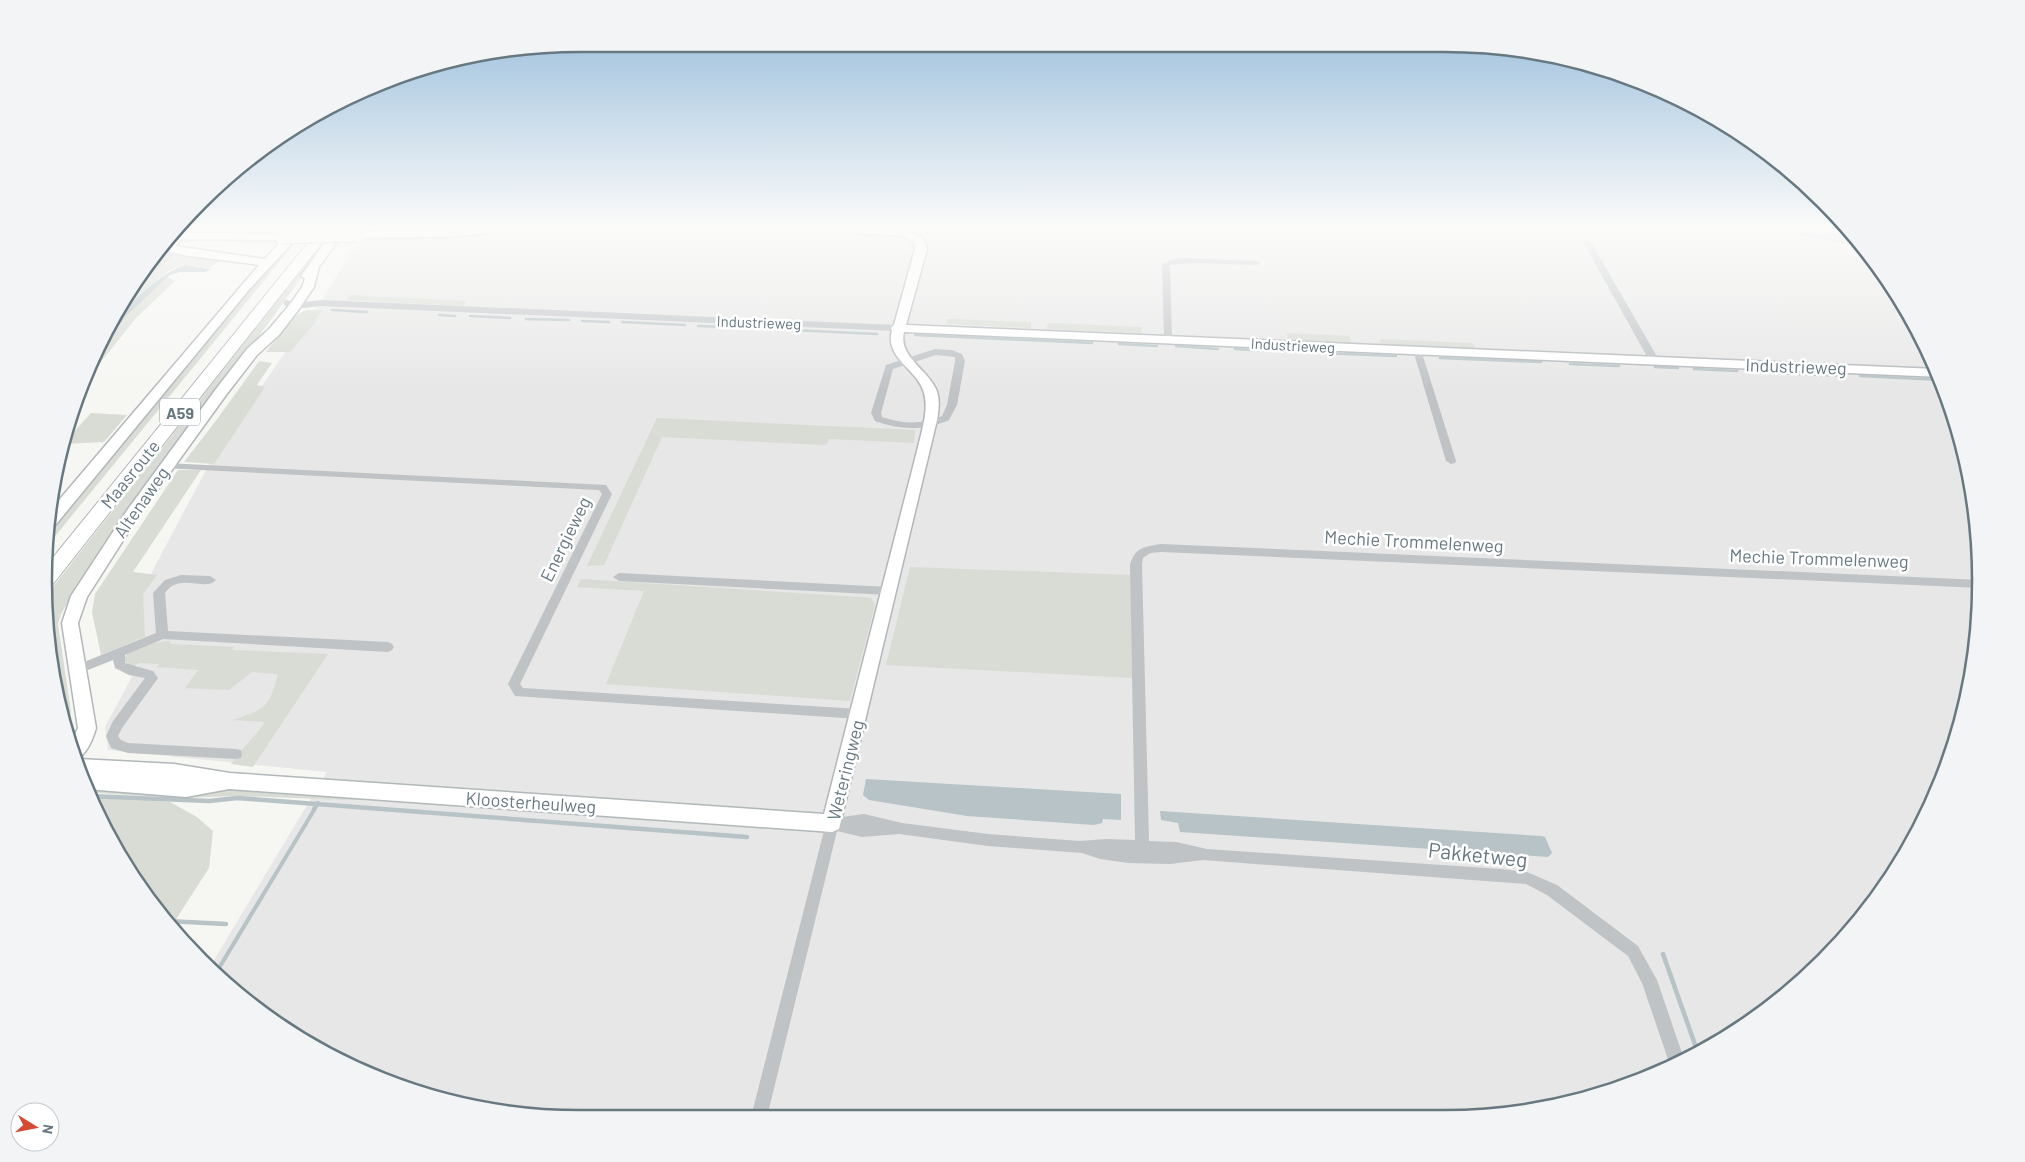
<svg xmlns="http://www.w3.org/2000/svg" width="2025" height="1162" viewBox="0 0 2025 1162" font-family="Barlow,sans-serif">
<rect width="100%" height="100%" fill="#f6f6f3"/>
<!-- built -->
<path fill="#e6e7e6" d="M366,229H1847L1891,282L1940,375L1971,476L1981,581L1971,686L1940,786L1891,879L1824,961L1713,1046L1616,1090L1479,1117H546L408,1090L283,1028L211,965L327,772L108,750L105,727L148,647L136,607L154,568L213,457L324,296Z"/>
<!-- green -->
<path fill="#d8dcd4" d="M192,229H294L290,234H191L190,232Z
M298,233H303L47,546L48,529L259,275Z
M328,237C245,367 137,479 61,614L58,624L71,712L67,728C54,686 44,642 45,597Z
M187,239H279L281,244L195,241L185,243L177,248L174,247L176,242Z
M181,254L223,259L210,268C200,267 189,263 179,266C161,271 121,315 107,330L131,289L173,255Z
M168,277L175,281L136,318L84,383C88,374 90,363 95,354C112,324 142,300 168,277Z
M351,295L467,301L463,306L347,300Z
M307,310H323L315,320L316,322L290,352H266C277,339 290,315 307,310Z
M947,319L1031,322V328L946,324Z
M1048,323L1141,327L1142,328L1141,333L1047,329Z
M1287,333L1349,336L1352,344L1288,340Z
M1380,339L1473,343L1477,350L1381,345Z
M259,361L272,363L257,385L265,387L214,464L184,462L215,422Z
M91,413L127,415L104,442L63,444Z
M657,418L915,430L914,443L829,439L826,445L662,437L604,565L587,566Z
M178,470H201L133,572L157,575L143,594L145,637L101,655L92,612L95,594Z
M910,567L1131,575L1132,678L886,665Z
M581,579L860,597L871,598L875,605L850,701L606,684L644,591L577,587Z
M169,641L171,644L234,647L232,650L328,654L253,767L231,764C241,749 255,737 265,722L233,720C266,708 269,709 278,674L252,672L229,690L185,688L198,670L157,667L159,664L140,663L131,668L124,661C127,644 155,643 169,641Z
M92,786H238L386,799L348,800L241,796L180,798L97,793Z
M89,795L170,802L197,817L213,831L209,868L171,927L116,850Z"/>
<!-- water -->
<path fill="#b7c3c6" d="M1760,229H1847L1861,246Z
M186,265L211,269L205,272H180L170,275L128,314L95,354C98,346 102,337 107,330C120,312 165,268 186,265Z
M866,779L1121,794V820L1103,819L1102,823L1094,825L967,816L869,800L863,795Z
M313,808L317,809L219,972L216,969Z
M1160,811L1541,836L1545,837L1552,853L1548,857L1180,832L1178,823L1161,820Z"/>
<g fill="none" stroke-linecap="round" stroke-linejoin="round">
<!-- stream-far1 -->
<path stroke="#b7c3c6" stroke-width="2.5" d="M332,310L367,312
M439,315L455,316
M470,316L510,318
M526,319L569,320
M582,321L609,322
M622,322L685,325
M698,326L728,327
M792,330L877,334
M915,335L1092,343
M1119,344L1157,346
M1176,346L1218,349
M1235,349L1268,351
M1284,351L1301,352
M1320,353L1396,356
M1440,358L1541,362
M1570,364L1619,366
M1655,367L1678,368
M1694,369L1737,371
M1757,372L1844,376
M1860,376L1942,380"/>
<!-- stream -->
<path stroke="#b7c3c6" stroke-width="4.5" d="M89,796L209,801L238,798L747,837
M314,809L318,803
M167,921L226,924
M1663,954L1698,1053"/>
<!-- secondary casing -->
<g stroke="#b2b7ba" stroke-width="3">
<path id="secondary" d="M180,229H193L189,233L282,234L287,235L293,229H305L248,291L53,528L48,529V513L259,265L182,255L165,250L164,247ZM181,239L282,240L265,259L175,246Z
M334,229H346L319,267L314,287L299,309L279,335L257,355L226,395L138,517L87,597L78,623L96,728C93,738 87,755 76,759L71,742L78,728L62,623L71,596L128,509L216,389L247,349L269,329L291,303L302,287L305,279L301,276Z
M465,229H507L501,232L446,237L357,238L351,235L357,232Z
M832,229L904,230L923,238L927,249L906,325L1937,369L1941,377L904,332C898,356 927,369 936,389C940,398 939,410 937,420L839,829L832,832L229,789L186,797L86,789L77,760L79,759L174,764L230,773L824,814L917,451C921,433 929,411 924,393C918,369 884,359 892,330L891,328L894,325L915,249L914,242L902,236L838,232Z"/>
</g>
<!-- highway casing -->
<g stroke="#b2b6b8" stroke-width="2">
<path id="highway" d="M319,229H333L53,584L46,586L47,565Z"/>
</g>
<!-- street -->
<path fill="#bfc3c6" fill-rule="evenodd" d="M1584,240L1591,242L1659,360L1657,362H1651L1649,360L1583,242Z
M172,249L179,251L136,287H132L141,275Z
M1183,258L1257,261L1261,263L1257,265L1196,263L1170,265L1172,339L1168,342L1164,339L1162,264L1170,260Z
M287,300L296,303L321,300L897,325L901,328L897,331L321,306L295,309L284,305V301Z
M1417,347L1421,350L1456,461L1455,463L1451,464L1446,461L1413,350Z
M935,349L952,350L962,354L965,361L957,405L949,420C925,431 900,430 875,421L871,413L886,365ZM936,355L955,357V361L947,405L942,416C923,425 902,424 882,417L881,413L893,369Z
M166,463L606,485L612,494L520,684L523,688L859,709L863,710L865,714L863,718L859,719L515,696L508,684L602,494L599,490L162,468L161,466L162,464Z
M1161,544L1981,580V588L1161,552L1150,553L1143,558L1142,565L1149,841L1176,842L1207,849L1501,869L1527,872L1557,885L1638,946L1657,980L1684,1059L1670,1065L1642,983L1628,956L1547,895L1526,884L1203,860L1170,864L1128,863L1100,859L1082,853L988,846L899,834L862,837L837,831L767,1117H751L827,819L864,814L902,823L988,834L1080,841L1106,839L1135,840L1130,565C1135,547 1144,547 1161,544Z
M619,573L889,587L895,591L889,595L619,581L613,577Z
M181,575L210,576L216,580C206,592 179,572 165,593L168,631L388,642L392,644L394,647L392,650L388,652L163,639L125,655V663L153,671L158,678L122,728L118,736L121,740L128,743L236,749L241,750L242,754L241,758L236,759L128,753L111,748L106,736L113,721L145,678L129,675L115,668L113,660L78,674L74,672L72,669L74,666L156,633L153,593L165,580Z"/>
<!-- secondary -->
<use href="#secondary" fill="#fff" fill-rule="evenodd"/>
<!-- highway -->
<use href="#highway" fill="#fff" fill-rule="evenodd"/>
<!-- secondary-bridge casing -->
<g stroke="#b2b7ba" stroke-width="15" stroke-linecap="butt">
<path id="secondary-bridge" d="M282,237L357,235"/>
</g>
<!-- secondary-bridge -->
<use href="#secondary-bridge" stroke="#fff" stroke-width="13"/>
</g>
<!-- sky -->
<linearGradient id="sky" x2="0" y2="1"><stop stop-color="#94bada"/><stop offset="0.58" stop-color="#fbfbfa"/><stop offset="1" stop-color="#fbfbfa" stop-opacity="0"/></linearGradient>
<rect width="2025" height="392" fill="url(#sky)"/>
<g text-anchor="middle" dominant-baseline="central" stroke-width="5" stroke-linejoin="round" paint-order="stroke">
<!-- far-street labels -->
<g font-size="15" fill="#677881" stroke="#fff">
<text transform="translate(759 322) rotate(2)">Industrieweg</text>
<text transform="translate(1293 345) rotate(3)">Industrieweg</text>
</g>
<!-- shield labels -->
<rect fill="#fff" stroke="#95a0a7" stroke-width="1" x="160" y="398.5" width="40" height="27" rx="4"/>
<g font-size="16" font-weight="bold" fill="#677881">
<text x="180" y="412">A59</text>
</g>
<!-- street labels -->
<g font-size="18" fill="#677881" stroke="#fff">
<text transform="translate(1796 366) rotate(2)">Industrieweg</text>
<text transform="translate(130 474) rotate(-51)">Maasroute</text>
<text transform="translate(141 502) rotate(-55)">Altenaweg</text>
<text transform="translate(565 539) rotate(-64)">Energieweg</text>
<text transform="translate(1414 541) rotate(3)">Mechie Trommelenweg</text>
<text transform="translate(1819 558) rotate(2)">Mechie Trommelenweg</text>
<text transform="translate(845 770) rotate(-76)">Weteringweg</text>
<text transform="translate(531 802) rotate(4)">Kloosterheulweg</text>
</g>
<!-- near-street labels -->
<g font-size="21" fill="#677881" stroke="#fff">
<text transform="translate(1478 854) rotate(6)">Pakketweg</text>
</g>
</g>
<!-- crop -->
<path d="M0 0H2025V1162H0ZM580 52H1444A528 528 0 0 1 1972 580V582A528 528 0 0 1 1444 1110H580A528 528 0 0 1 52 582V580A528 528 0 0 1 580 52Z" fill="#f3f4f5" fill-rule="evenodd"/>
<path fill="none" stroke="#677881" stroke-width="2.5" d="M580 52H1444A528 528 0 0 1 1972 580V582A528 528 0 0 1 1444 1110H580A528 528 0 0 1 52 582V580A528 528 0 0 1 580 52Z"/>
<!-- north arrow -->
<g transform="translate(35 1127) rotate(100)"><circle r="24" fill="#ffffff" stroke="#c2c9cd"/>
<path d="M0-4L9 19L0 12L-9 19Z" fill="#d44a35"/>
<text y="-8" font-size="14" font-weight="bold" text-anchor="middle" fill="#677881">N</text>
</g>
</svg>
